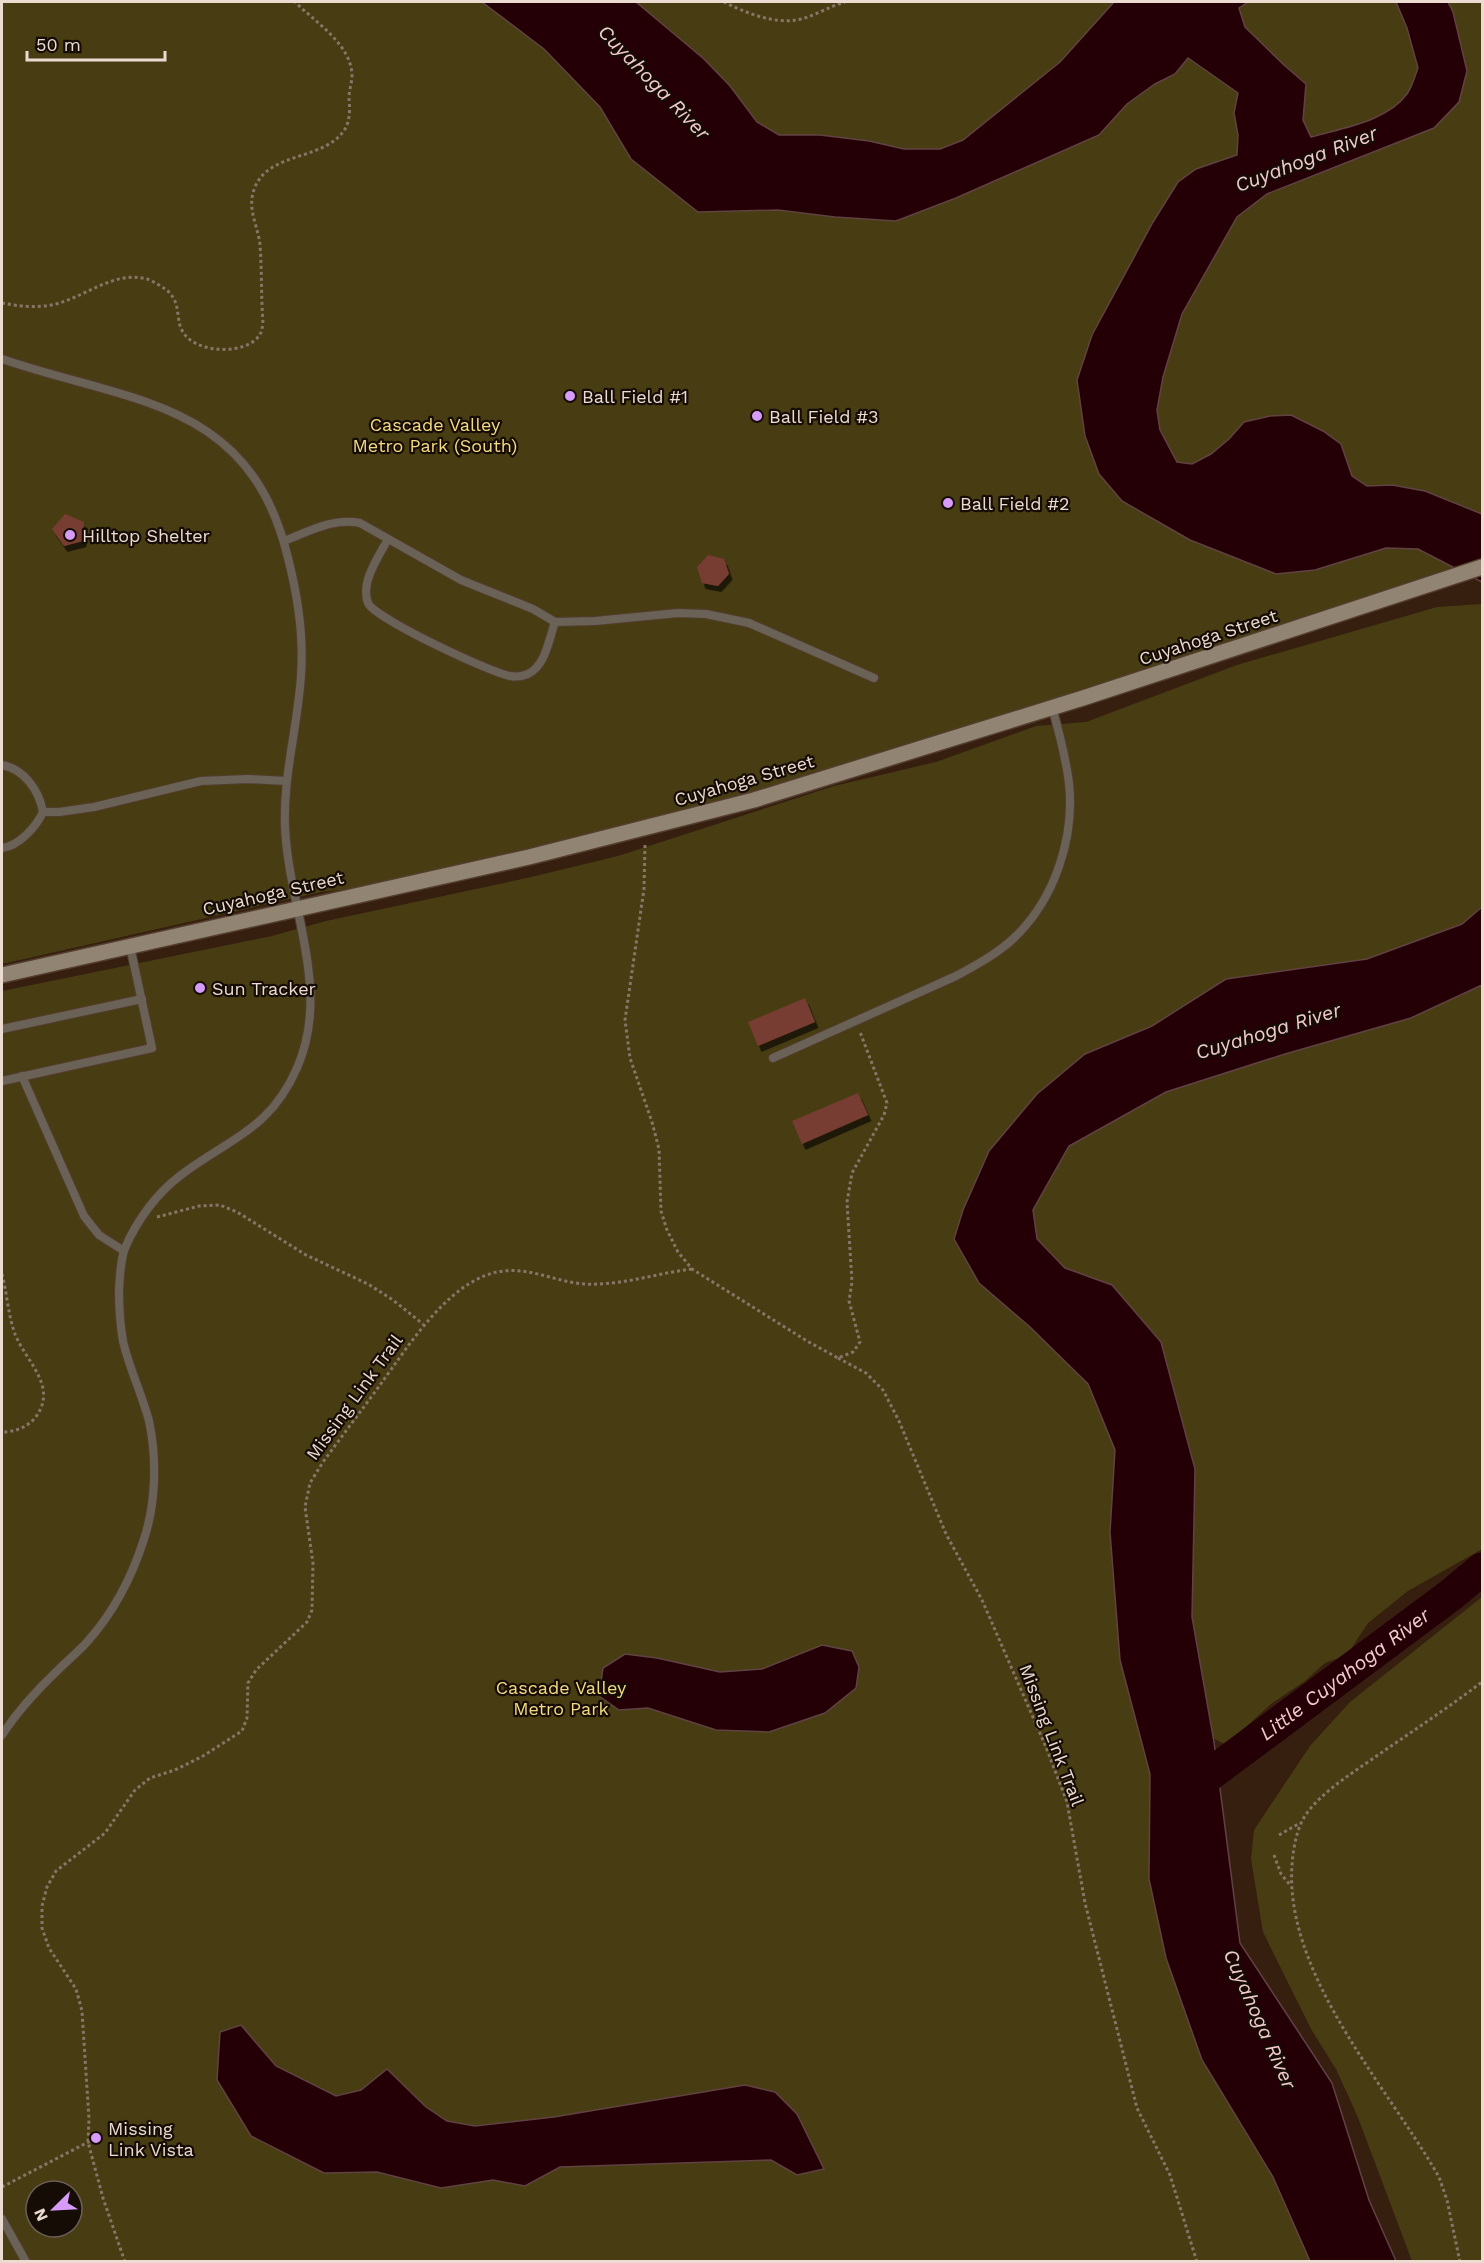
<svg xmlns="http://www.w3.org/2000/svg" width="1484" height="2263" viewBox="0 0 1484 2263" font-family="'Work Sans',sans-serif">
<defs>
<filter id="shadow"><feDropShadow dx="3.5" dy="6" stdDeviation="0" flood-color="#0009"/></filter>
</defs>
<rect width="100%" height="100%" fill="#361f0f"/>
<!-- green -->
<path fill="#483d12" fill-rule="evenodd" d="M2,2H1482V567L822,778L400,884L321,892L2,964Z
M1482,604V907L1462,924L1367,959L1226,979L1152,1026L1085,1054L989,1151L963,1210L954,1239L979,1283L1030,1327L1088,1384L1115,1450L1110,1532L1120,1660L1150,1774L1149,1879L1310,2261L2,2262V991L272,936L326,921L527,878L618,856L834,786L936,762L1036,726L1086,722L1237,665L1437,607ZM36,2191H72V2227H36Z
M1482,985V1549L1408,1591L1368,1623L1347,1655L1325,1663L1305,1681L1271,1704L1226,1745L1213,1738L1192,1617L1195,1469L1161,1342L1112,1285L1065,1268L1037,1239L1033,1210L1069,1146L1166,1092L1285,1054L1411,1018Z
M1482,1597V2261H1412L1357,2115L1336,2069L1311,2029L1263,1932L1251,1859L1254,1830L1310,1746L1350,1702Z"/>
<!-- water -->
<path fill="#240006" stroke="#604243" stroke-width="1.5" d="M482,2H636L704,59L730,86L757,122L779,135H820L869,141L904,149H940L963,140L1060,62L1114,2H1248L1239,8L1245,27L1284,65L1306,84L1303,120L1311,137C1342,128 1386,122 1407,94C1412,87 1415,76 1418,68L1407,28L1396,2H1448L1453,12L1467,71L1459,102L1434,128L1267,194L1237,217L1182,314L1163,377L1157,410L1160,430L1177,462L1192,464L1211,454L1229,439L1244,422L1270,416L1291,415L1323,431L1341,444L1352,476L1367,486L1392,485L1425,491L1482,514V582L1418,549L1386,548L1315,570L1276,574L1190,540L1122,501L1099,474L1085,436L1077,380L1092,335L1153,222L1178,182L1196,169L1237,155L1238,135L1234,113L1238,93L1188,58L1175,74L1155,84L1127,104L1099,135L956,198L896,221L835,217L778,210L698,212L631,159L600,107L544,49Z
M1482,907V985L1411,1018L1285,1054L1166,1092L1069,1146L1033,1210L1037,1239L1065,1268L1112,1285L1161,1342L1195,1469L1192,1617L1214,1742L1240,1943L1332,2083L1369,2200L1396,2261H1310L1273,2177L1202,2060L1166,1958L1149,1879L1150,1774L1120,1660L1110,1532L1115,1450L1088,1384L1030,1327L979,1283L954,1239L963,1210L989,1151L1037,1094L1085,1054L1152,1026L1226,979L1367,959L1462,924Z
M822,1645L852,1651L859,1667L856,1688L825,1713L769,1732L716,1730L648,1708L619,1710L599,1696L603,1668L625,1654L657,1658L720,1672L762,1669Z
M241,2025L276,2066L336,2096L361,2090L387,2069L426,2107L447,2121L475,2126L554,2117L745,2085L775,2092L797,2114L824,2169L797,2175L771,2160L560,2167L525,2186L493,2180L441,2188L377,2172L324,2173L251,2136L217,2080L220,2032Z"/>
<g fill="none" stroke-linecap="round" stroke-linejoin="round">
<!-- river -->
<path stroke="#240006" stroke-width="33" id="s1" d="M1205,1778L1452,1594L1482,1569"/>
</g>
<!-- building -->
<path fill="#773d30" filter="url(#shadow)" d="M65,514L84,522L83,541L64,546L52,529Z
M708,555L724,559L729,574L718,586L702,583L697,567Z
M805,998L815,1022L758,1046L748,1022Z
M858,1093L868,1115L802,1144L792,1121Z"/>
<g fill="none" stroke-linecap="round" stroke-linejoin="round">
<!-- lane casing -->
<g stroke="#533d2e" stroke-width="10">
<path id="lane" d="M2,359C130,403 250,399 288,558C298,597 304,635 301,675C298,726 283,775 285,826C288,907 332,989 297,1068C270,1130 230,1138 181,1175C157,1193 137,1220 125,1248C120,1261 120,1277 119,1290C119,1307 120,1324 123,1341C129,1368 142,1394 149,1421C157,1458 156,1503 144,1539C132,1577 114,1612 87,1642C78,1652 67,1661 57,1671C36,1691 17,1712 2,1735
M388,539C379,556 360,582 368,603C374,618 491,673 510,676C516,677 523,676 528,674C546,665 549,639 555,622
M284,541C308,532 334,517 360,523L461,580L533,609L555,622L595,621L678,613L706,614L749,623L874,678
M2,765C24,769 39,790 43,812C36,827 19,846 2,848
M43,812H59L94,807L201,781L248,779L286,781
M2,1029L142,999
M773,1058L956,976C976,965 997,954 1014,938C1054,900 1075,839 1069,783C1066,758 1059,732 1052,707
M22,1076L84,1216L99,1235L124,1251
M2,1081L152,1048L130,946
M2,2219L26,2262"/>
</g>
<!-- secondary casing -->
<g stroke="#533d2e" stroke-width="18">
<path id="secondary" d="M2,975L529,857L754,800L1083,698L1482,567"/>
</g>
<!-- path -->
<path stroke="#897568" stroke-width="3" stroke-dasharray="3 3" stroke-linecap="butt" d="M724,2C744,12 773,24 796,20C811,18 830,6 845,2
M2,303C17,306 35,308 51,305C84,299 112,270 147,279C151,280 155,283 159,285C188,301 170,322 188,338C204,353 245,354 259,336C262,332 262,328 263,323C261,297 262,271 260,245C258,225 246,208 255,187C270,151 325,161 345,129C350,121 350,108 349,98C349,90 352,83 352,75C351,44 315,22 295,2
M645,845L644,889L625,1020L630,1058L652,1122L659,1149L661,1211L667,1230L678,1252L692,1269L807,1341L838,1358L853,1352L860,1342L849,1301L852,1282L847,1202L852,1173L884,1115L887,1103L860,1032
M157,1217L199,1206L220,1205L237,1212L306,1255L368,1284L393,1300L423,1324
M2,1274C7,1293 8,1315 15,1334C26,1362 59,1387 35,1418C26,1428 14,1432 2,1432
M838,1358L866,1373L883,1390L899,1421L946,1534L982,1600L1046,1747L1067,1802L1085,1903L1137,2108L1170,2175L1197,2262
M1279,1835L1300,1823
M1274,1855L1281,1874L1291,1886
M2,2187L96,2138
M125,2262L103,2198L88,2142L89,2119L82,2011L76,1989L49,1948L42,1928V1906L47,1887L56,1871L105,1833L135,1790L150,1778L175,1770L203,1756L242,1731L247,1718L248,1683L256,1670L307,1622L312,1610L313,1563L305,1507L310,1483L323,1462C342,1436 361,1411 380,1385C408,1347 451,1276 504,1271C532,1268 557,1282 584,1284C621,1286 657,1273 692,1269
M1460,2262L1447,2200L1439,2177C1386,2084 1278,1968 1293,1855C1295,1839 1299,1822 1310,1809C1329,1787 1354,1772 1378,1755C1413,1731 1449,1707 1482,1682"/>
<!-- lane -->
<use href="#lane" stroke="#6b6257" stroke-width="8"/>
<!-- secondary -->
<use href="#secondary" stroke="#928473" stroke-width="15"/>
</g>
<!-- markers -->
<g fill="#d79bf9" stroke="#160c06" stroke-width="2">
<circle cx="570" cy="396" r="6"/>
<circle cx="757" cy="416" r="6"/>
<circle cx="948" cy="503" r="6"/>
<circle cx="70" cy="535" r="6"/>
<circle cx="200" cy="988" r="6"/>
<circle cx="96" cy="2138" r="6"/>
</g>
<g text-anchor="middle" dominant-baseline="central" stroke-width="4.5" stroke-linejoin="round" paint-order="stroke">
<!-- poi labels -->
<g font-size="18" fill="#ebdbd1" stroke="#160c06" text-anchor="start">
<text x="582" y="396">Ball Field #1</text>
<text x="769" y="416">Ball Field #3</text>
<text x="960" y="503">Ball Field #2</text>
<text x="82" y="535">Hilltop Shelter</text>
<text x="212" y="988">Sun Tracker</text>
<text x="108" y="2128">Missing<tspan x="108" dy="21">Link Vista</tspan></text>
</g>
<!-- park labels -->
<g font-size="18" fill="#f4db81" stroke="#160c06">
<text x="435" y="424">Cascade Valley<tspan x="435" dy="21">Metro Park (South)</tspan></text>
<text x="561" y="1687">Cascade Valley<tspan x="561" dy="21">Metro Park</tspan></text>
</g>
<!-- street labels -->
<g font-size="18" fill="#ebdbd1" stroke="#160c06">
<text transform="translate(1208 637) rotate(-18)">Cuyahoga Street</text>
<text transform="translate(744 780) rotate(-16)">Cuyahoga Street</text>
<text transform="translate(273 893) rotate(-13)">Cuyahoga Street</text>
<text transform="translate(354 1397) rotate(-54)">Missing Link Trail</text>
<text transform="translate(1052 1735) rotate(69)">Missing Link Trail</text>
</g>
<!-- water labels -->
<g font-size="20" font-style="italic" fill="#f3cacd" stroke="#160c06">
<text transform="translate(654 82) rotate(46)">Cuyahoga River</text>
<text transform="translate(1306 159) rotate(-21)">Cuyahoga River</text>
<text transform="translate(1268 1031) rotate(-17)">Cuyahoga River</text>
<text stroke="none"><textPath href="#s1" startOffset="174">Little Cuyahoga River</textPath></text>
<text transform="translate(1260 2019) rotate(66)">Cuyahoga River</text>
</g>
</g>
<!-- border -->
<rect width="1484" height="2263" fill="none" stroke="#ebdbd1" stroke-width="6"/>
<!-- north arrow -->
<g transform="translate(54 2209) rotate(246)"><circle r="28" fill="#160c06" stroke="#6b5f57" stroke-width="1.5"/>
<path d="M0-4.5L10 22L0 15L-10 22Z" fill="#d79bf9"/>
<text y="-9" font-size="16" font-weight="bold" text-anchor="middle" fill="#ebdbd1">N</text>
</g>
<!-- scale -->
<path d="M27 51v9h138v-9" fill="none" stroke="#ebdbd1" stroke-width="3"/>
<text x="36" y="51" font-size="18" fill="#ebdbd1" stroke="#160c06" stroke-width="4.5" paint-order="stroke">50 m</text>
</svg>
